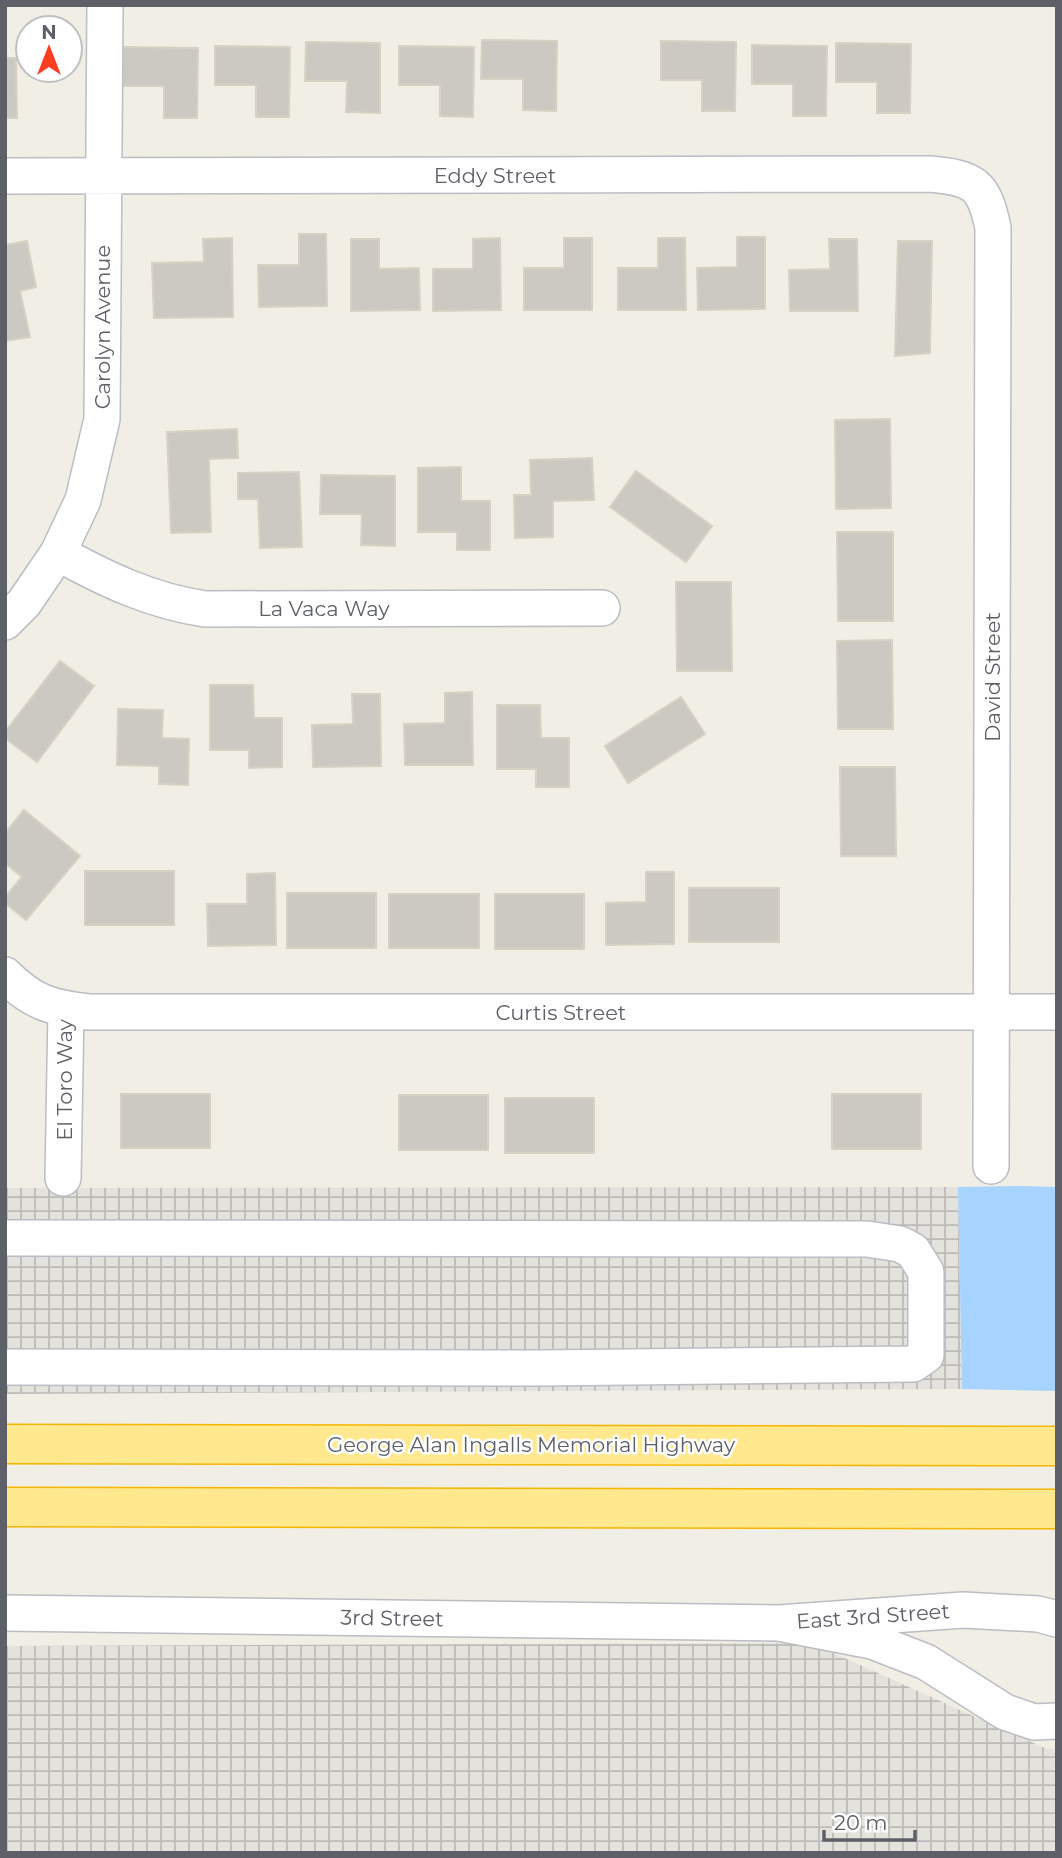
<svg xmlns="http://www.w3.org/2000/svg" width="1062" height="1858" viewBox="0 0 1062 1858" font-family="Montserrat,sans-serif">
<defs>
<pattern id="industrial-grid" width="8" height="8" patternUnits="userSpaceOnUse" patternTransform="scale(1.75)"><rect width="8" height="8" fill="#e4e2dd"/><path d="M0 4h8M4 0v8" fill="none" stroke="#bcbbb7"/></pattern>
</defs>
<rect width="100%" height="100%" fill="#f1efe5"/>
<!-- industrial -->
<path fill="url(#industrial-grid)" d="M958,1187L962,1389L5,1394V1188Z
M811,1643L1047,1749H1057V1853H5V1646Z"/>
<!-- water -->
<path fill="#a7d4ff" d="M1024,1186L1057,1187V1391L962,1389L958,1187Z"/>
<!-- building -->
<path fill="#ccc9c2" stroke="#d6d1c3" stroke-width="2" d="M482,40L557,41L556,111L523,110V79H481Z
M661,41L736,42L735,111H702V80H661Z
M306,42L380,43V113L346,112L347,81H305Z
M836,43L911,44L910,113H877V82H836Z
M752,45L827,46L826,116H793V84H752Z
M215,46L290,47L289,117H256V85H215Z
M399,46L474,47L473,117L440,116V85H399Z
M123,47L198,48L197,118H164V86H123Z
M5,58H16L17,118H5Z
M299,234H326L327,306L259,307L258,265H299Z
M737,237H765V309L698,310L697,268L737,267Z
M232,238L233,317L154,318L152,263L204,262L203,239Z
M500,238L501,310L433,311V269H473V239Z
M564,238H592V310H524V268H564Z
M658,238H685L686,310H618V268H658Z
M351,239H379V269L419,268L420,310L351,311Z
M829,239H857L858,311H790L789,270L830,269Z
M27,241L36,287L20,291L30,337L5,341V245Z
M898,241H932L930,353L895,356Z
M890,419L891,508L836,509L835,420Z
M237,429L238,458L209,459L211,532L171,533L167,432Z
M592,458L594,500L553,501V537L515,538L514,495H531L530,460Z
M461,467V501H490V550H457V532H418V468Z
M636,471L712,526L686,562L610,507Z
M299,472L302,547L260,548L258,499H238V473Z
M321,475L395,476V546L361,545L362,514H320Z
M837,532H893V621H838Z
M676,582H731L732,671H677Z
M892,640L893,729H838L837,641Z
M60,661L94,686L37,762L5,738V732Z
M210,685H253L254,718H282V767L249,768V750H210Z
M472,692L473,765H405L404,724L445,723V693Z
M352,694H380L381,766L313,767L312,725L353,724Z
M681,697L705,734L628,783L605,746Z
M497,705H540L541,738H569V787H536V769H497Z
M118,709L163,710L162,738L189,739L188,785L159,784V766L117,765Z
M840,767H895L896,856H841Z
M24,810L80,856L26,920L5,903V897L22,877L5,863V833Z
M85,871H174V925H85Z
M646,872H674V944L606,945V903L646,902Z
M275,873L276,945L208,946L207,904H247V874Z
M689,888H779V942H689Z
M287,893H376V948H287Z
M389,894H479V948H389Z
M495,894H584V949H495Z
M121,1094H210V1148H121Z
M832,1094H921V1149H832Z
M399,1095H488V1150H399Z
M505,1098H594V1153H505Z"/>
<g fill="none" stroke-linecap="round" stroke-linejoin="round">
<!-- minor casing -->
<g stroke="#babdc2" stroke-width="38">
<path id="minor" d="M5,176L930,174C974,178 984,184 993,228L991,1166
M58,553C105,579 151,601 205,609L602,608
M5,622L24,603L58,553L83,500L102,419L105,5
M5,975C32,1002 51,1008 89,1012H1057
M63,1178L66,1010
M5,1238L867,1239L900,1244L913,1251L926,1272V1355L913,1364L540,1368L5,1367
M5,1613L779,1623
M1057,1619L1038,1614L963,1610L779,1623L872,1641L926,1662L1005,1712L1034,1722L1057,1721"/>
</g>
<!-- highway casing -->
<g stroke="#f6b600" stroke-width="41">
<path id="highway" d="M5,1444L1057,1446
M5,1507L1057,1509"/>
</g>
<!-- minor -->
<use href="#minor" stroke="#fff" stroke-width="35"/>
<!-- highway -->
<use href="#highway" stroke="#ffe88e" stroke-width="38"/>
</g>
<g text-anchor="middle" dominant-baseline="central" stroke-width="5" stroke-linejoin="round" paint-order="stroke">
<!-- street labels -->
<g font-size="21" fill="#5d6167" stroke="#fff">
<text x="495" y="175">Eddy Street</text>
<text transform="translate(102 327) rotate(-90)">Carolyn Avenue</text>
<text x="324" y="608">La Vaca Way</text>
<text transform="translate(992 677) rotate(-90)">David Street</text>
<text x="561" y="1012">Curtis Street</text>
<text transform="translate(64 1080) rotate(-90)">El Toro Way</text>
<text x="531" y="1444">George Alan Ingalls Memorial Highway</text>
<text transform="translate(873 1616) rotate(-4)">East 3rd Street</text>
<text transform="translate(392 1618) rotate(1)">3rd Street</text>
</g>
</g>
<!-- border -->
<rect width="1062" height="1858" fill="none" stroke="#5d6167" stroke-width="14"/>
<!-- north arrow -->
<g transform="translate(49 49)"><circle r="33" fill="#ffffff" stroke="#bec0c2" stroke-width="2"/>
<path d="M0-5L12 26L0 18L-12 26Z" fill="#fb3e21"/>
<text y="-10" font-size="19" font-weight="bold" text-anchor="middle" fill="#5d6167">N</text>
</g>
<!-- scale -->
<path d="M824 1830v10h91v-10" fill="none" stroke="#5d6167" stroke-width="3.5"/>
<text x="834" y="1830" font-size="21" fill="#5d6167" stroke="#ffffff" stroke-width="5" paint-order="stroke">20 m</text>
</svg>
